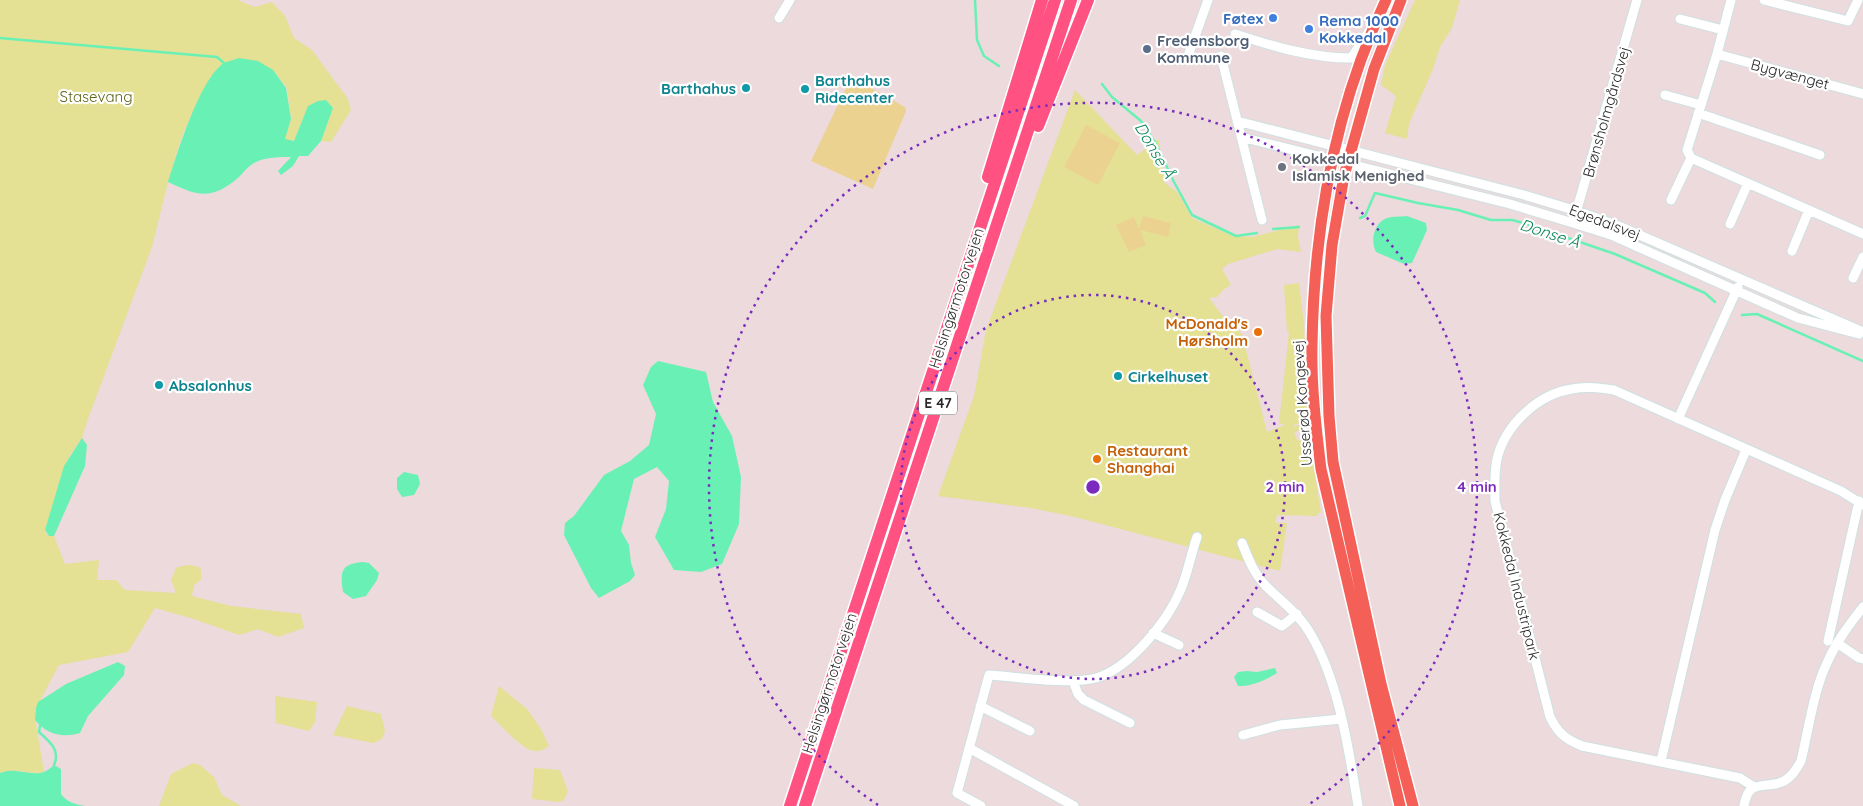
<svg xmlns="http://www.w3.org/2000/svg" width="1863" height="806" viewBox="0 0 1863 806" font-family="Quicksand,sans-serif">
<rect width="100%" height="100%" fill="#ecdadc"/>
<!-- green -->
<path fill="#e4e094" d="M0,0H240V1L255,7L272,2L285,16L294,38L312,50L348,99L351,110L331,142L321,141L333,108L308,106L294,141L284,139L291,119L287,88L273,70L211,77L200,96L182,136L168,182L152,247L88,419L82,438L69,457L45,530L46,534L54,536L65,564L99,560L97,580H116L125,590L176,593L171,580L176,568C185,565 193,563 201,569V580L194,585L192,596L231,606L301,614L304,628L278,637L258,629L239,635L194,619L155,608L128,652L59,665L36,708L35,718L44,772C28,776 17,767 0,773Z
M1415,0H1460L1452,28L1440,47L1433,69L1409,124L1407,139L1385,133L1396,96L1381,85L1385,65Z
M1075,90L1137,155L1159,139L1164,182L1178,193L1192,218L1233,236L1252,237L1299,225L1298,237L1301,252L1277,249L1228,264L1222,269L1231,285L1224,289L1217,297L1209,298L1221,314L1242,334L1267,432L1285,425L1279,423L1289,332H1287L1284,285L1299,283L1304,325L1307,414L1305,421L1294,425L1293,427L1308,422L1306,426L1294,433L1298,441L1307,438L1310,440L1308,444L1301,447L1305,458L1310,459L1313,462L1321,513H1317L1318,516L1277,515L1275,523H1287L1280,571L1075,517L1031,508L938,496L974,396L986,330Z
M499,686L527,709L541,729L549,746C546,748 542,751 538,751C525,754 501,725 491,716Z
M275,696L317,702L315,722L309,731L276,723Z
M347,706L381,714L385,731L382,739L373,743L333,735Z
M193,763L200,765L214,777L222,795L241,806H159L171,774Z
M534,768L560,770L568,791L564,800L559,802L532,799Z"/>
<!-- pitch -->
<path fill="#ecd290" d="M852,84C871,84 888,98 905,107L906,111L873,189L811,161L846,88Z
M1086,125L1120,143L1098,185L1064,167Z
M1143,216L1171,223L1168,237L1140,230L1146,245L1129,252L1116,225L1134,217L1139,229Z"/>
<!-- water -->
<path fill="#69f1b5" d="M239,58L258,61L273,70L286,88L291,119L285,139L294,141L308,106L318,101L326,100L333,108L321,141L308,156H299L293,166L281,175L278,171L291,157C279,157 267,157 256,162C249,165 244,172 239,177C211,201 198,196 168,182C177,154 200,78 224,63C228,61 234,60 239,58Z
M1407,216L1426,223L1427,230L1412,263L1404,264L1376,252C1370,240 1374,223 1387,218C1393,216 1401,217 1407,216Z
M658,361L706,372L713,402L732,436L741,477L739,524L722,564L701,572L674,570L655,537L666,509L669,481L657,467L634,479L621,531L629,545L631,563L635,575L630,581L599,598L591,588L564,535L565,523L574,516L604,475L630,461L649,445L656,414L643,385L651,367Z
M82,438L87,445L85,466L54,536H49L45,530L64,466Z
M404,472L418,475L420,484L414,495L402,497L397,489V478Z
M363,562L369,563L379,573L377,580L366,596L353,599L343,592C340,571 341,564 363,562Z
M118,662L125,666L124,675L88,716L80,733C63,738 47,735 35,720L36,708L38,702L66,684Z
M1275,668L1277,673C1266,680 1251,687 1238,686L1234,677L1238,672L1247,671L1257,672Z
M54,765L61,769V794C67,802 74,804 85,806H0V773C21,765 36,783 54,765Z"/>
<g fill="none" stroke-linecap="round" stroke-linejoin="round">
<!-- stream -->
<path stroke="#69f1b5" stroke-width="2.5" d="M975,0L977,40L984,56L999,66
M0,38L217,57L224,63
M1102,84L1112,97L1141,121L1156,144L1174,182L1192,215L1236,236L1257,233
M1360,218L1365,216L1375,193L1418,203L1458,210L1491,220H1512L1527,224L1615,254L1705,293L1715,302
M1273,229L1299,227
M1742,315L1757,314L1863,361
M40,726L39,732C49,741 61,750 54,765"/>
<!-- minor casing -->
<g stroke="#cfe0e2" stroke-width="11">
<path id="minor" d="M1731,0L1717,54L1687,150L1691,158L1863,234
M1764,0L1848,21L1858,0
M779,18L790,0
M1680,19L1723,30
M1235,34C1272,46 1311,58 1351,58L1370,30
M1717,54L1863,94
M1188,56L1208,0
M1221,56L1262,220
M1665,95L1701,105
M1698,113L1820,155
M1237,121L1524,195L1577,211L1621,227L1863,332
M1241,137L1510,204L1573,223L1611,235L1798,318L1859,334
M1671,200L1691,158
M1573,223L1637,0
M1730,224L1748,183
M1792,251L1809,210
M1853,278L1863,257
M1678,419L1738,287
M1242,543C1248,558 1254,574 1266,586C1281,601 1299,614 1310,633C1339,681 1349,751 1358,806
M1257,612L1282,626L1297,614
M1153,633L1179,645
M1828,641L1859,501
M1837,643L1859,658L1863,659
M1073,681L1078,694L1084,700L1130,723
M980,706L1030,731
M1243,735L1280,725L1341,719
M969,748L1074,806
M1661,761L1715,530L1725,500L1746,450
M1754,787L1740,778L1582,746C1565,739 1558,733 1550,717L1495,501C1495,487 1494,473 1497,459C1505,425 1538,394 1572,389C1586,386 1600,388 1614,390L1841,491L1863,505
M981,806L957,793L989,675C1018,677 1068,685 1096,678C1130,668 1168,621 1181,589C1188,572 1191,554 1197,537
M1744,806C1748,780 1761,788 1779,783C1790,780 1796,770 1801,761C1808,732 1814,689 1827,663C1836,642 1849,625 1863,607"/>
</g>
<!-- major casing -->
<g stroke="#fff" stroke-width="14">
<path id="major" d="M1386,0C1335,107 1314,227 1312,345C1311,386 1316,428 1321,469L1400,806
M1401,0L1374,69L1344,176L1332,245L1326,316L1329,416L1333,462L1381,684L1413,806"/>
</g>
<!-- highway casing -->
<g stroke="#fff" stroke-width="15">
<path id="highway" d="M1038,126L1088,0
M988,177L1042,0
M790,806L1055,0
M805,806L1071,0"/>
</g>
<!-- minor -->
<use href="#minor" stroke="#fff" stroke-width="9"/>
<!-- major -->
<use href="#major" stroke="#f46057" stroke-width="11"/>
<!-- highway -->
<use href="#highway" stroke="#ff5282" stroke-width="12"/>
</g>
<!-- distance rings -->
<g fill="none" stroke="#7b2cbf" stroke-width="2.5" stroke-dasharray="2.5 5">
<circle cx="1093" cy="487" r="192"/>
<path d="M878 805A384 384 0 1 1 1308 805"/>
</g>
<!-- markers -->
<g fill="#3f7fe0" stroke="#fff" stroke-width="2">
<circle cx="1273" cy="18" r="5"/>
<circle cx="1309" cy="29" r="5"/>
</g>
<circle fill="#5c6f8a" stroke="#fff" stroke-width="2" cx="1147" cy="49" r="5"/>
<g fill="#0f9aa8" stroke="#fff" stroke-width="2">
<circle cx="746" cy="88" r="5"/>
<circle cx="805" cy="89" r="5"/>
<circle cx="1118" cy="376" r="5"/>
<circle cx="159" cy="385" r="5"/>
</g>
<circle fill="#6b7280" stroke="#fff" stroke-width="2" cx="1282" cy="167" r="5"/>
<g fill="#e8710a" stroke="#fff" stroke-width="2">
<circle cx="1258" cy="332" r="5"/>
<circle cx="1097" cy="459" r="5"/>
</g>
<g text-anchor="middle" dominant-baseline="central" stroke-width="4.5" stroke-linejoin="round" paint-order="stroke">
<!-- shield labels -->
<rect fill="#fff" stroke="#696969" stroke-width="1" x="919" y="391.5" width="38" height="23" rx="4"/>
<g font-size="14" font-weight="bold" fill="#292929">
<text x="938" y="403">E 47</text>
</g>
<!-- shop labels -->
<g font-size="15" font-weight="bold" fill="#366cbe" stroke="#fff" text-anchor="end">
<text x="1263" y="18">Føtex</text>
<text x="1319" y="20" text-anchor="start">Rema 1000<tspan x="1319" dy="17">Kokkedal</tspan></text>
</g>
<!-- service labels -->
<g font-size="15" font-weight="bold" fill="#4e5e75" stroke="#fff" text-anchor="start">
<text x="1157" y="40">Fredensborg<tspan x="1157" dy="17">Kommune</tspan></text>
</g>
<!-- street labels -->
<g font-size="15" fill="#292929" stroke="#fff">
<text transform="translate(1790 74) rotate(15)">Bygvænget</text>
<text transform="translate(1606 112) rotate(-74)">Brønsholmgårdsvej</text>
<text transform="translate(1605 222) rotate(21)">Egedalsvej</text>
<text transform="translate(956 298) rotate(-72)">Helsingørmotorvejen</text>
<text transform="translate(1302 403) rotate(-94)">Usserød Kongevej</text>
<text transform="translate(1517 586) rotate(76)">Kokkedal Industripark</text>
<text transform="translate(829 683) rotate(-72)">Helsingørmotorvejen</text>
</g>
<!-- culture labels -->
<g font-size="15" font-weight="bold" fill="#0d838f" stroke="#fff" text-anchor="start">
<text x="815" y="80">Barthahus<tspan x="815" dy="17">Ridecenter</tspan></text>
<text x="736" y="88" text-anchor="end">Barthahus</text>
<text x="1128" y="376">Cirkelhuset</text>
<text x="169" y="385">Absalonhus</text>
</g>
<!-- park labels -->
<g font-size="15" fill="#606718" stroke="#fff">
<text x="96" y="96">Stasevang</text>
</g>
<!-- worship labels -->
<g font-size="15" font-weight="bold" fill="#5b616d" stroke="#fff" text-anchor="start">
<text x="1292" y="158">Kokkedal<tspan x="1292" dy="17">Islamisk Menighed</tspan></text>
</g>
<!-- food labels -->
<g font-size="15" font-weight="bold" fill="#c56008" stroke="#fff" text-anchor="end">
<text x="1248" y="323">McDonald's<tspan x="1248" dy="17">Hørsholm</tspan></text>
<text x="1107" y="450" text-anchor="start">Restaurant<tspan x="1107" dy="17">Shanghai</tspan></text>
</g>
<!-- water labels -->
<g font-size="16" font-style="italic" fill="#0b8759" stroke="#fff">
<text transform="translate(1155 150) rotate(59)">Donse Å</text>
<text transform="translate(1550 233) rotate(18)">Donse Å</text>
</g>
</g>
<circle cx="1093" cy="487" r="8" fill="#7b2cbf" stroke="#fff" stroke-width="2.5"/>
<g font-size="15" text-anchor="middle" font-weight="bold" fill="#7b2cbf" stroke="#fff" stroke-width="4.5" stroke-linejoin="round" paint-order="stroke">
<text x="1285" y="492">2 min</text>
<text x="1477" y="492">4 min</text>
</g>
</svg>
